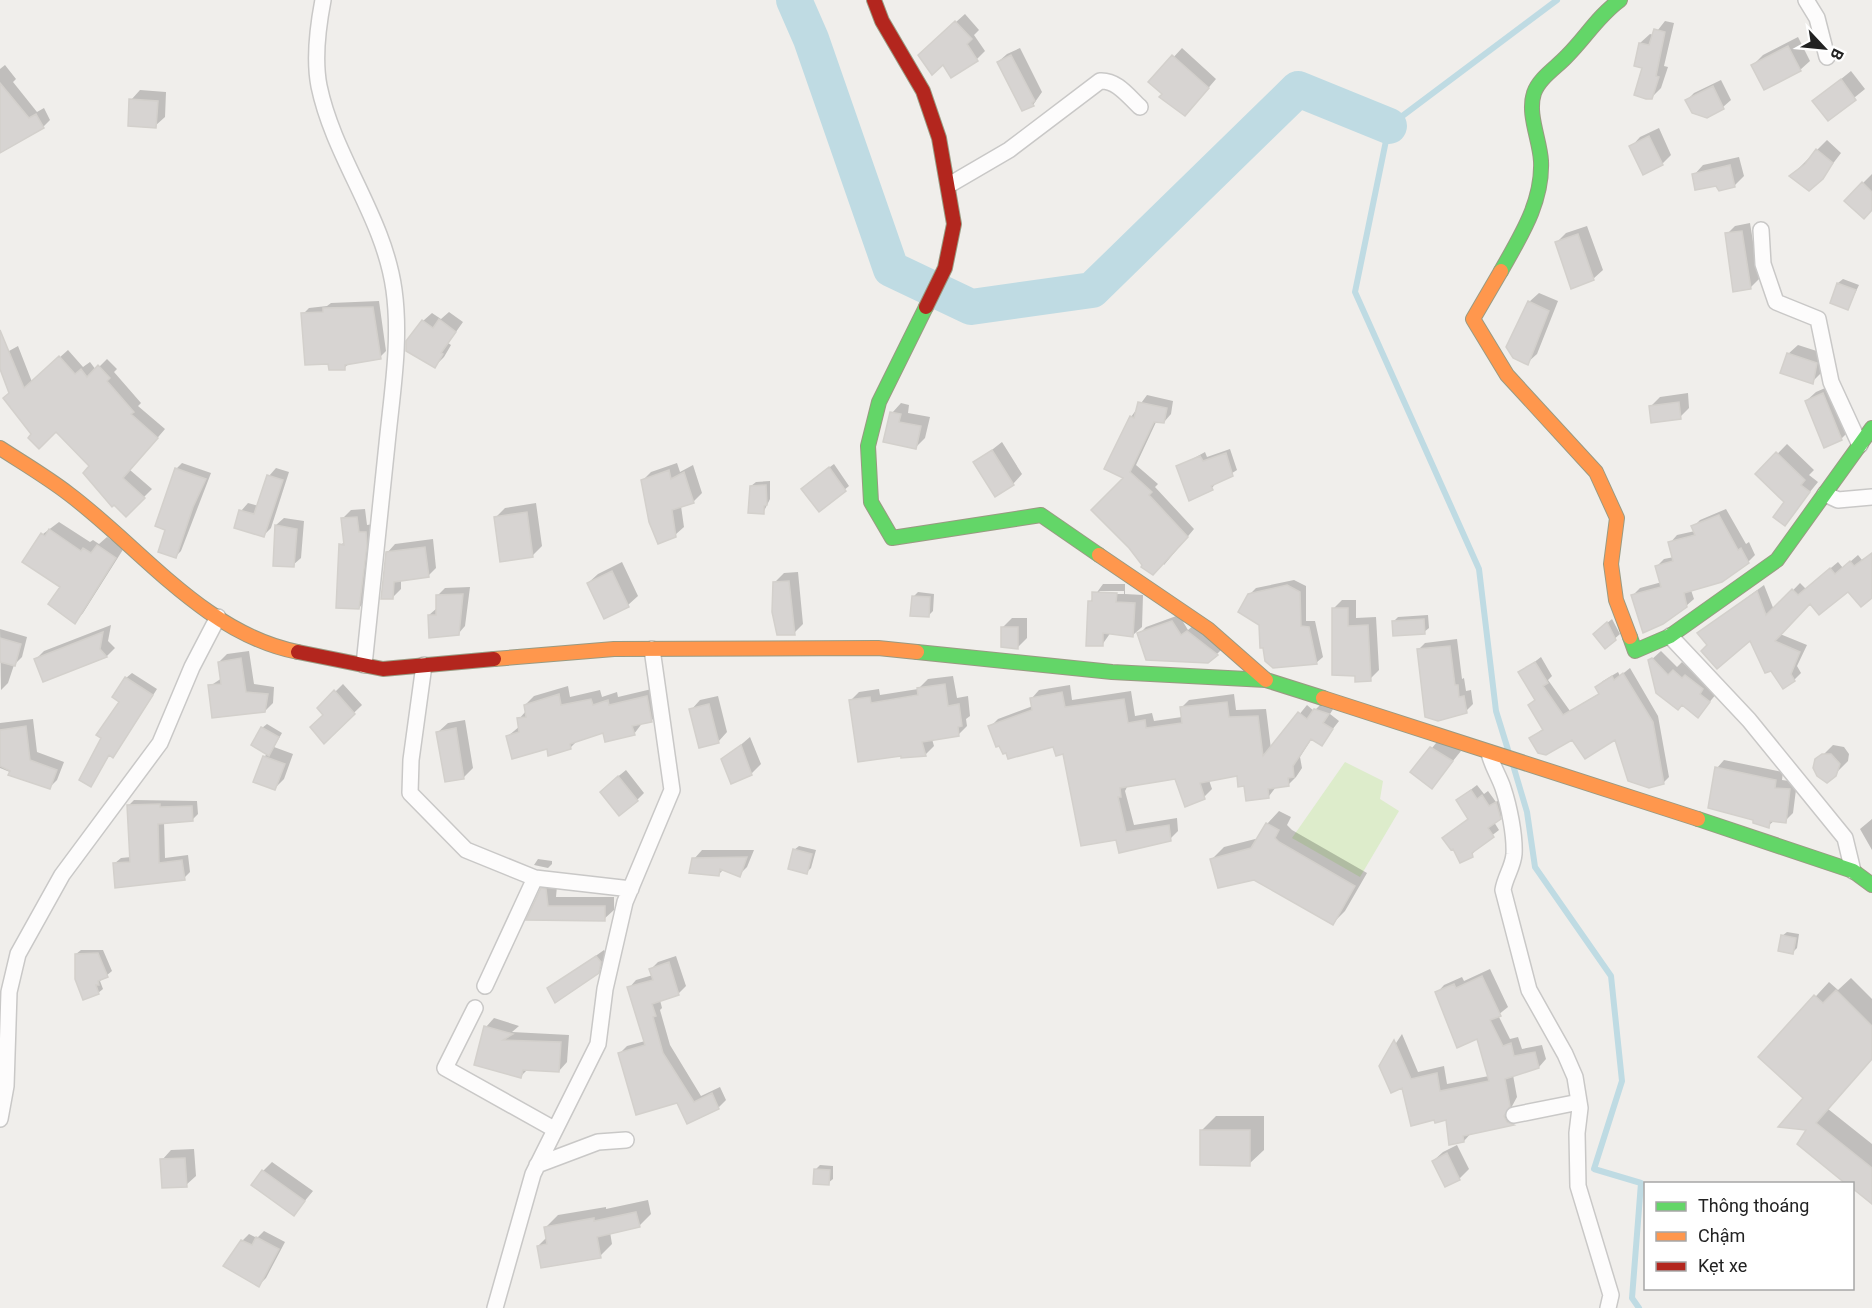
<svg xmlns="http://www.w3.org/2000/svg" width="1872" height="1308" viewBox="0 0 1872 1308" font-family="Roboto,sans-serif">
<rect width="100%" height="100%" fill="#f0eeeb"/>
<!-- grass -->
<path fill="#ddeccb" d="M1345,762L1383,781L1380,799L1399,811L1360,877L1292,838Z"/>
<!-- shadow -->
<path fill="#0003" fill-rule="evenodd" d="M965,14L979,30L974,35L985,51L977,59L944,63L928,47Z
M1665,21L1674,23L1664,66L1668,67L1661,88L1652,97L1640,43L1650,34L1654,35Z
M1798,37L1810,61L1800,70L1753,65L1763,55Z
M1020,48L1042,92L1033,105L998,62L1007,54Z
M1182,48L1216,79L1193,106L1164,94L1151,82Z
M5,65L16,79L13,82L37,112L44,108L50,120L43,127L0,151V69Z
M1851,71L1865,89L1828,119L1814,101Z
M1721,80L1731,100L1723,107L1687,100L1694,93Z
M140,90L166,92L165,117L155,126L131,100Z
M1659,128L1671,155L1662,164L1631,147L1640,137Z
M1827,140L1841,153L1822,178L1791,176Z
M1739,157L1744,176L1734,186L1716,184L1694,175L1703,165Z
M1872,174V208L1863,183Z
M1750,223L1759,279L1751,287L1727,234L1735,226Z
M1587,226L1603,270L1593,279L1557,242L1566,233Z
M1843,279L1859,285L1848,308L1832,302L1838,283Z
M1539,293L1558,301L1537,354L1527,363L1529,302Z
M379,301L386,351L380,357L350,363L344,368L330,362L303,314L309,308L327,306L331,303Z
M449,312L463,322L448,343L451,345L444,357L435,366L423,321L432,313L441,319Z
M1798,345L1826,354L1822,372L1812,382L1788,354Z
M18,346L32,382L68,350L83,367L90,362L96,370L107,359L117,369L114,372L141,403L138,406L165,429L130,470L152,489L126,515L91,466L56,430L33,434L10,392L0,365V356Z
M1832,385L1851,429L1841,439L1806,401L1816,392Z
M1688,393L1689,408L1680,417L1650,407L1660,397Z
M1147,395L1173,401L1171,414L1164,422L1157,420L1136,465L1158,484L1155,487L1194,529L1164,565L1126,478L1131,417Z
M901,403L909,405L908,413L930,417L925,438L916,447L892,413Z
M1002,442L1022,474L1013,484L975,463Z
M1787,444L1814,470L1809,475L1818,482L1784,524L1786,501L1758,474Z
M1230,449L1237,470L1216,483L1212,488L1178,467L1205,452L1207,457Z
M182,463L211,473L181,551L175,557L167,529L176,469Z
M677,463L680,472L693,465L702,493L693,502L681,506L684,527L675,535L643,480L651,472Z
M834,464L849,486L820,510L807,484Z
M276,468L289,472L271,528L264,535L241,511L248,503L259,506L269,476Z
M770,481V499L763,513L751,486L756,482Z
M536,503L542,546L533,555L495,518L505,508Z
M365,509L367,525L374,524L367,599L359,608L341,545L345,541L342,519L351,510Z
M1726,509L1746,544L1749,542L1755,555L1748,562L1691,590L1694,599L1686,606L1633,595L1640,588L1662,582L1657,566L1664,559L1674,557L1670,543L1677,535L1695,531L1693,527L1700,520Z
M284,518L304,521L301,558L293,565L276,525Z
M59,522L90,542L93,540L99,544L107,537L124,548L83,613L75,622L62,587L25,562L43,534Z
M433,539L436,568L428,576L401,580V589L392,598L387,553L395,544Z
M1872,553V596L1848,590L1810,602L1780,634L1807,645L1797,666L1801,673L1794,680L1750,638L1709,645L1699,633L1764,585L1774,610L1800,583L1806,589L1838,562L1843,568L1858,555L1862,560Z
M622,562L638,596L628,605L604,617L588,583L598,574Z
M798,572L803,624L794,633L775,582L784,573Z
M1294,580L1306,586V621H1315L1323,657L1316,663L1260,624L1249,595L1256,588Z
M1103,584H1125V594L1143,595L1142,627L1133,635L1111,632L1102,645L1090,602ZM1100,591H1124V594H1097Z
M470,587L465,626L458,634L429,615L437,608L438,595L445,588Z
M918,592L934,594L933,611L928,616L913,597Z
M1342,600H1356V618L1376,617L1379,670L1370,679L1333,609Z
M1179,615L1188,630L1194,625L1223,648L1217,654L1139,634L1146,627Z
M1428,615L1429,628L1424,632L1394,621L1398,617Z
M1012,618H1027V638L1018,647L1003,627Z
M1612,619L1620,634L1605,647L1599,630Z
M111,625L108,641L115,648L107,656L44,680L36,659L44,651Z
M0,629L27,637L22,657L14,665L8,683L1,690Z
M1457,639L1462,679L1464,678L1466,691L1471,690L1473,704L1466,711L1418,650L1425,643Z
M249,651L254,684L274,687L273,703L265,711L210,686L222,678L219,662L227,654Z
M1661,651L1677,667L1682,662L1691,670L1694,667L1717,693L1698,716L1682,704L1650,661Z
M1541,657L1552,676L1548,680L1570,711L1600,693L1597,687L1603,681L1618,672L1620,676L1630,668L1658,716L1669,777L1663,783L1616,737L1531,738L1544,728L1536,699L1520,673Z
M132,673L157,689L118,750L113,756L110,754L91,785L121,701L126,678Z
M953,676L957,698L968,696L970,716L966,719L967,726L958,735L932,739L934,746L925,755L850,701L859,692L879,689L880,695L918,689L928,679Z
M343,684L362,705L324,742L325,715L319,708Z
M1070,685L1072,700L1131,691L1135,716L1152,713L1154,721L1182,717L1181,708L1189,700L1234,694L1236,710L1266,709L1271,749L1307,705L1314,711L1323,702L1335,706L1330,714L1339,721L1321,744L1312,738L1300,757L1302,768L1296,777L1288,785L1276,787L1269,796L1246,784L1238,775L1209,780L1212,789L1204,797L1176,778L1128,785L1125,791L1134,825L1177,818L1178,831L1170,839L1117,838L1064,753L1055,745L990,727L998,719L1033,706L1032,698L1039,690Z
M568,686L570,697L600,690L602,697L617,692L618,697L656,688L661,711L652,720L643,722L634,734L604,732L579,739L570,748L548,747L508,736L520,726L519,719L526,711L525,705L534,696Z
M718,696L727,732L718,742L691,710L700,700Z
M33,719L37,752L64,762L57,780L49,788L0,768V723Z
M465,720L473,768L463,778L438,732L448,723Z
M267,724L282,733L274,747L293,754L284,779L275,788L264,757L268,753L262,728Z
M750,737L761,764L751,774L732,782L723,760Z
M1440,738L1461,751L1432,787L1413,772Z
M1833,745L1844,747L1849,754L1848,761L1838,771L1823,755Z
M1724,760L1783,772L1782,780L1797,782L1793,813L1785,821L1775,820L1768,826L1717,768Z
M626,770L644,793L637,800L609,784Z
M1477,785L1484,794L1488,791L1496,802L1502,798L1506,812L1494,822L1499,830L1477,847L1472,855L1453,846L1444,838L1470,818L1457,800Z
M134,800L197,801L198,814L192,820L164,822L165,858L188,855L190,872L184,878L115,863L121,858L131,857L128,806Z
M1279,811L1291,817L1287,825L1292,830L1367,873L1345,911L1333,923L1254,878L1212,859L1224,847L1259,838L1267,824Z
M1872,819V850L1860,829Z
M799,846L816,850L811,868L807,872L794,850Z
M702,850H754L747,867L739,875L724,869L718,875L694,859Z
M538,859L552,861V864L548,868L534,865Z
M552,880L557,886L556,897H614V910L604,919H529L542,889Z
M1787,932L1799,934L1797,948L1793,952L1782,936Z
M81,950H103L112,971L100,981L103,989L98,993L76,954Z
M604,950L607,955L605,964L598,971L549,989Z
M676,956L686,986L679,993L660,1000L662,1008L660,1010L670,1045L701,1096L720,1087L726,1100L719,1107L688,1122L678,1101L619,1054L627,1046L645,1041L629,988L636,980L653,975L651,969L658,962Z
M1490,969L1508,1007L1498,1015L1510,1039L1518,1037L1522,1049L1542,1045L1546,1059L1539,1067L1513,1075L1517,1097L1511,1108L1515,1114L1520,1117L1513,1124L1472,1132L1464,1141L1447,1119L1381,1066L1402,1034L1418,1072L1444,1066L1447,1084L1489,1076L1478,1037L1437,993L1444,985L1462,977L1464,981Z
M1851,978L1872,999V1059L1828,1109L1872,1144V1202L1852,1184L1809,1128L1805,1098L1760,1057L1829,982L1838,990Z
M494,1018L519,1026L512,1032L569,1035L567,1062L559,1071L528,1069L521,1076L486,1027Z
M1216,1116H1264V1150L1249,1164L1202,1130Z
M1457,1145L1469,1169L1459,1179L1433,1161L1443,1152Z
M194,1149L196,1176L186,1185L162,1160L171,1150Z
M272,1162L313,1191L294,1214L263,1171Z
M820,1165L833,1166V1179L828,1183L815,1170Z
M648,1200L651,1214L639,1226L610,1232L612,1244L600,1256L538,1246L547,1237L545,1228L558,1215L606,1207V1209Z
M264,1231L285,1242L266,1278L259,1285L242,1241L249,1234L257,1238Z"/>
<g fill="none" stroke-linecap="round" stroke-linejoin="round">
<!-- stream -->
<path stroke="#bfdbe3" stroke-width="6" d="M1509,753L1496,711L1479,569L1355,292L1389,126L1557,0
M1513,765L1527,812L1535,867L1611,976L1622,1081L1594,1169L1641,1183L1632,1298L1639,1308"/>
<!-- river -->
<path stroke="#bfdbe3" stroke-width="36" d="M794,0L811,39L891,269L971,307L1092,290L1298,89L1389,126"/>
</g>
<!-- building -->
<path fill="#d7d4d2" stroke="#d3d0cc" stroke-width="1.5" d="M955,21L972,39L967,44L978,61L951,78L943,65L932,75L918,55Z
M1654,29L1665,32L1656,76L1659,77L1652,99H1646L1634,95L1642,68L1634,66L1639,43L1649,45Z
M1788,46L1801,71L1764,90L1751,65Z
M1011,55L1035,101L1032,103L1034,106L1022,111L997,62Z
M1172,55L1209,88L1185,116L1159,97L1162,94L1148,82Z
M1841,79L1856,100L1828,121L1812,101Z
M0,83L29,118L36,114L44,128L0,153Z
M1713,86L1724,109L1707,118L1692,113L1685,100Z
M129,99L158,101L156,128L128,126Z
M1649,136L1663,165L1643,175L1629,146Z
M1816,149L1833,163L1823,179L1809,191L1789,176L1805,164Z
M1730,165L1735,187L1719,191L1716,186L1695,190L1692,174Z
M1862,182L1872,192V210L1864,219L1844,201Z
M1742,231L1751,289L1733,292L1725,233Z
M1578,234L1594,280L1571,289L1555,242Z
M1837,283L1856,290L1848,310L1830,303Z
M1528,301L1549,311L1528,365L1513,358L1506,347Z
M373,307L381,359L345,365V370H329L328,364L305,365L301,313L323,312V308Z
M439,319L456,332L441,353L443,354L435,368L406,351V341L422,320L433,328Z
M0,330L24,388L59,356L75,374L81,369L87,377L98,365L110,378L107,381L134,412L131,414L158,438L123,478L145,498L126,517L114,505L112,507L83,473L89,466L56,432L39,449L28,438L31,434L3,398L9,393L0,369Z
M1787,353L1817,363L1813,384L1780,373Z
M1823,393L1842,440L1824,448L1805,401Z
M1138,402L1167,408L1164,423L1154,422L1130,472L1152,492L1149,495L1188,537L1153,575L1141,567L1142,565L1129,548L1091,510L1123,478L1104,469L1130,416L1134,418Z
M1679,402L1681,419L1651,423L1649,406Z
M890,412L901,414L899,422L921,426L916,449L883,442Z
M992,450L1014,485L995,497L973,462Z
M1776,452L1805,480L1801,485L1810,492L1785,526L1773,517L1784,502L1755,474Z
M1226,453L1233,476L1211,486L1213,490L1189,501L1176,466L1200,456L1203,461Z
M829,467L846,491L819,512L801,489Z
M175,468L206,479L193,507L176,558L158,552L165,530L155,526Z
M669,470L671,479L684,472L694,503L672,510L676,537L658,544L649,522L641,480Z
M267,475L283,480L264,537L234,528L239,510L254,514Z
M766,485L767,505L764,506V514L748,513L750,486Z
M527,512L533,557L500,562L494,517Z
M1719,515L1738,550L1741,548L1749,563L1722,582L1684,593L1687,607L1663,624L1643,633L1631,595L1661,587L1655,566L1673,561L1668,542L1695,535L1691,526Z
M357,517L359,532H366L367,545L359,609L336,608L339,544L344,545L341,518Z
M275,525L297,529L294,567L273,566Z
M49,529L81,551L83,548L91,553L97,545L116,558L75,624L48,604L60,587L22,562L41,533L45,536Z
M425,547L429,577L394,582L393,599H381L386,552Z
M1872,553V598L1861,607L1848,592L1819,615L1810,604L1775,641L1800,652L1791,674L1795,681L1783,689L1771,671L1765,673L1750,641L1717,669L1701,651L1707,645L1697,633L1757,591L1766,615L1792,589L1798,595L1830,568L1835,574L1850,561L1854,566Z
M612,571L629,607L604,619L587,583Z
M789,581L795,635H777L772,612L773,582Z
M1287,585L1300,592L1301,626L1309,627L1317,664L1273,668L1265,661L1263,648H1260L1259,625L1238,612L1248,594Z
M1092,592L1117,593L1116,602L1135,603L1133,637L1103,633V646H1086L1088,601H1092Z
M463,594L459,635L429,638L428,615H436V595Z
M912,596L930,597L929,617L910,616Z
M1332,608H1348V626L1368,625L1371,681L1355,682V676L1332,675Z
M1424,619L1425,634L1393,636L1392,621Z
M1172,621L1181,635L1187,631L1218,655L1208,663L1146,660L1137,633Z
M1607,622L1616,640L1605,649L1593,634Z
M1001,627H1018V649L1001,647Z
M103,632L100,649L107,657L43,682L34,659Z
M0,638L21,644L15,666L0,662Z
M1450,646L1455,685H1458L1459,697L1464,696L1467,713L1438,721L1425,717L1417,649Z
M241,658L246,692L268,694L265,712L212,718L208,685L221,684L218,662Z
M1652,658L1668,675L1673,670L1682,678L1685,675L1703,689L1700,694L1710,702L1698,718L1682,705L1678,710L1656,693L1648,660Z
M1535,662L1548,683L1543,686L1563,715L1599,694L1595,687L1612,676L1614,680L1623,673L1653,722L1664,784L1649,788L1628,781L1615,740L1585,759L1572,740L1546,755L1538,753L1529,738L1543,730L1528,705L1535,700L1518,672Z
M125,677L153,695L113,758L109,755L91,787L79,780L101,738L96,735L119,702L112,697Z
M945,684L948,706L959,704L962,726L958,727L959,736L922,742L926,756L901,758V756L858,762L849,700L870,697L871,703L918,695L917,688Z
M334,690L355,714L324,744L310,727L323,715L317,708Z
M1062,692L1065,707L1124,699L1128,723L1145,720L1146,728L1182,723L1180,707L1227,702L1229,717L1258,716L1263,756L1298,712L1307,719L1314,709L1329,714L1323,723L1333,729L1322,746L1311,739L1293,766L1294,777L1288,778L1289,786L1268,789L1269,798L1246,801L1244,786L1238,787L1237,776L1200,783L1205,799L1185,807L1175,779L1120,788L1121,797H1118L1126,832L1169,825L1171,841L1119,853L1116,840L1081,846L1063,754L1056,756L1053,747L1008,759L1006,753L1003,754L999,746L996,747L988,726L1032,710L1030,698Z
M559,694L561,705L591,699L593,705L608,700L609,705L647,696L652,722L632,726L635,735L605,742L603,733L570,744L571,749L548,756L547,749L512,759L506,736L519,732L517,718L526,717L524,705Z
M709,704L719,743L699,748L689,709Z
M26,726L30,760L57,770L50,789L8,775L10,771L0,766V730Z
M261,727L279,737L269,756L251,745Z
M456,728L464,779L445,782L436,732Z
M741,745L752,775L731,784L721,759Z
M1430,747L1453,761L1432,789L1410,772Z
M1822,754H1831L1840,764L1836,776L1827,783L1817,776L1813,768L1815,759Z
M263,756L285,764L275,790L253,782Z
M1715,767L1776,780L1775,788L1790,789L1786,823L1770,821L1769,828L1753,823V820L1708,808Z
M618,776L638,801L619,816L600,792Z
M1471,790L1477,799L1482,795L1489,806L1496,802L1501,819L1488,828L1494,837L1472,853L1473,857L1460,863L1453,849L1451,850L1442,838L1468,819L1456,800Z
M160,804V807L192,806L193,821L158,824L159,863L182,860L185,880L115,888L113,863L130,862L127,805Z
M1266,823L1279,830L1275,838L1279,842L1355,886L1333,925L1254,880L1218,888L1210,859L1251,848Z
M793,849L812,854L807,874L788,869Z
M747,857L740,877L720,869L719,876L689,873L692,858Z
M541,888L546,889L548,906H605V921L526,920Z
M1781,935L1796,938L1793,954L1778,951Z
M98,953L108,977L98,981L99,985H96L99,994L83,1000L75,979V954Z
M596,956L601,962L599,973L555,1003L547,988Z
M669,962L679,995L652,1004L656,1016L653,1017L663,1053L694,1102L712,1093L719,1109L687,1124L677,1103L636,1115L618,1053L645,1045L627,987L653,980L649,969Z
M1482,976L1501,1016L1490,1020L1503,1046L1511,1043L1514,1056L1535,1052L1539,1068L1505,1079L1510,1106L1504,1116L1507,1122L1514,1125L1463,1136L1464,1142L1449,1145L1446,1120L1435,1123L1434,1120L1411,1126L1402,1088L1391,1093L1379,1066L1394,1040L1411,1079L1437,1073L1440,1091L1489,1081L1477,1039L1457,1048L1435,992L1454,984L1456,988Z
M1836,990L1872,1026V1059L1816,1123L1872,1168V1204L1852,1188V1184H1846L1797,1144L1806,1130L1778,1127L1803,1098L1758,1057L1814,995L1823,1003Z
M484,1026L513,1034L503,1040L561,1042L559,1072L523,1070L521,1078L474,1065Z
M1200,1130H1250V1166L1200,1165Z
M1447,1153L1460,1180L1445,1187L1432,1161Z
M185,1158L187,1187L162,1188L160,1159Z
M814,1169L830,1170L829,1185L813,1184Z
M262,1170L305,1201L294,1216L251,1185Z
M636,1212L640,1227L597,1237L601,1258L541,1268L537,1246L547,1244L544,1227L594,1218V1221Z
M256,1237L279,1249L259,1287L223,1266L241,1240L252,1245Z"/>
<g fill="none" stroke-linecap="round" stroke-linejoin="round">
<!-- street casing -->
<g stroke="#c9c8c7" stroke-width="18">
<path id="street" d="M323,0C318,26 314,60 319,86C334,158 384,217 394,290C401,341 392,393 387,444C379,517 372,591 364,665
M1806,0L1817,18L1827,57
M949,185L1009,150L1100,81C1117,80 1128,96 1140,107
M1761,230L1763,264L1776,302L1818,319L1831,382L1860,445
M1825,494L1838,500L1872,497
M1670,636L1749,720L1845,838L1853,871
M424,665L411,760L410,793L466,850L535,878
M1489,753C1492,766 1499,776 1503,788C1509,806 1515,835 1514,854C1513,867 1505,877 1503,890L1529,990L1565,1054L1575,1077L1580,1108L1577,1133L1578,1186L1611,1295L1608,1308
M485,986L535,878L631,889
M475,1008L445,1068L554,1129
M1514,1115L1579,1102
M0,1119L6,1086L9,992L18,954L62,875L160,743L192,667L218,617
M537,1165L598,1142L626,1140
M495,1308L533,1174L598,1044L605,989L625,902L672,790L652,649"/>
</g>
<!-- fast casing -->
<g stroke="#999a82" stroke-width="16">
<path id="fast" d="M1501,271C1520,237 1543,202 1541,161C1540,140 1527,114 1534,93C1539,78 1557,67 1567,56C1586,37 1598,16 1620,0
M926,307L879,402L868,446L871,502L892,538L1041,515L1099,555
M1630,637L1635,651L1670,636L1777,560L1872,428
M917,652L1112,672L1266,680L1323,698
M1698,819L1853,871L1872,885"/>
</g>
<!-- slow casing -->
<g stroke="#999a82" stroke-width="16">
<path id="slow" d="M1501,271L1473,319L1507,375L1596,472L1617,518L1611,564L1616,600L1630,637
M0,448C23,463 47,477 69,494C141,548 205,634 298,652
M1099,555L1208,629L1266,680
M494,659L614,649L878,648L917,652
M1323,698L1698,819"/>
</g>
<!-- jam casing -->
<g stroke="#999a82" stroke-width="16">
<path id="jam" d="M874,0L882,21L923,91L939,138L954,224L945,268L926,307
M298,652L383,669L494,659"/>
</g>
<!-- street -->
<use href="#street" stroke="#fdfcfc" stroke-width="15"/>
<!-- fast -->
<use href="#fast" stroke="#63d668" stroke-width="14"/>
<!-- slow -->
<use href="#slow" stroke="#ff974d" stroke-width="14"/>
<!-- jam -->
<use href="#jam" stroke="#b3261e" stroke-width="14"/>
</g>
<!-- legend -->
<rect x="1644" y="1182" width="210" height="108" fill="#ffffff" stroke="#a7a7a7" stroke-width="1.5"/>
<rect x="1656" y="1202" width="30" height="9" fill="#63d668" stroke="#a7a7a7" stroke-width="1.5"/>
<text x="1698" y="1212" font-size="18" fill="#222222">Thông thoáng</text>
<rect x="1656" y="1232" width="30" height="9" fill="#ff974d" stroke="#a7a7a7" stroke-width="1.5"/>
<text x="1698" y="1242" font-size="18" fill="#222222">Chậm</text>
<rect x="1656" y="1262" width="30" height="9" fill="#b3261e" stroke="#a7a7a7" stroke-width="1.5"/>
<text x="1698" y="1272" font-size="18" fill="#222222">Kẹt xe</text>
<!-- north arrow -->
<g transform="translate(1824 48) rotate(116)" stroke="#ffffff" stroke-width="4.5" paint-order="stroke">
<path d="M0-4.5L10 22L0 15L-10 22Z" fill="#222222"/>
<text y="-9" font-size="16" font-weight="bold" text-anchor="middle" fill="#222222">B</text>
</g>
</svg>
